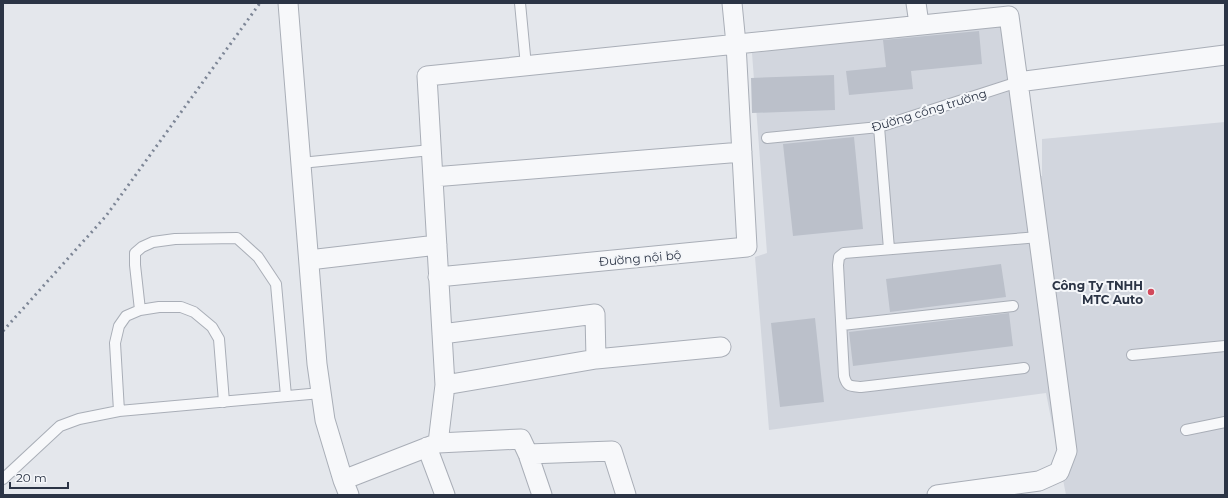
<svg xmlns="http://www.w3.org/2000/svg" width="1228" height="498" viewBox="0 0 1228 498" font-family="Montserrat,sans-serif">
<rect width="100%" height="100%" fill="#e4e7ec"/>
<!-- built -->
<path fill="#d2d6de" d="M1003,23L1021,178L1042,176V139L1225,122V495H1066L1046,393L769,430L755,257L767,253L752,53Z"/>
<!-- building -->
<path fill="#bbc0ca" d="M979,31L982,64L911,71L913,89L849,95L846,71L886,67L883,40Z
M834,75L835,110L752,113L751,78Z
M854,137L863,229L793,236L783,144Z
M1001,264L1006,297L890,312L886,279Z
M1009,313L1013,346L853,366L849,332Z
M815,318L824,402L780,407L771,323Z"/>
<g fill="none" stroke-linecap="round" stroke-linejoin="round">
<!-- service casing -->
<g stroke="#a9aeb7" stroke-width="12">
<path id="service" d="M520,3L526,66
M879,127L889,249
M767,138L879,127L1018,82
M301,163L431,150
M140,310L135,265V253L142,247L153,242L175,239L237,238L258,257L276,284L286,396
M842,325L1013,306
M1132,355L1225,346
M1024,368L861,387C850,386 847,387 844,376L838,265L839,257L844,253L1039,237
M119,411L115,343L119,326L126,316L140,310L159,307H181L194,312L212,327L219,339L224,402
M1186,430L1225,422
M3,479L60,426L79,419L119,411L321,393"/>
</g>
<!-- minor casing -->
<g stroke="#a9aeb7" stroke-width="21">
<path id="minor" d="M288,3L317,364L325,420L343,480L349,495
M916,3L919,24
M433,177L742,152
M309,260L437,245
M438,277L747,247L736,44L732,3
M442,334L595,314L596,359
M445,385L596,359L721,347
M438,443L445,385L427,76L1009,16L1018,82L1225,55
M427,447L445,495
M528,454L612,451L626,495
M343,480L438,443L521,439L528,454L542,495
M937,495L1039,481L1059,472L1067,451L1018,82"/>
</g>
<!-- service -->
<use href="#service" stroke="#f7f8fa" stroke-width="10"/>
<!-- minor -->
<use href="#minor" stroke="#f7f8fa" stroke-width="19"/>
<!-- rail -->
<path stroke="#7d8696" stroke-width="3" stroke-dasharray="2 4" stroke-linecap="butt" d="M3,331L106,216L260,3"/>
</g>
<!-- markers -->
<circle fill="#d1495b" stroke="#f4f6f9" stroke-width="1.5" cx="1151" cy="292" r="4"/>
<g text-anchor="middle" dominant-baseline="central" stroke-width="4" stroke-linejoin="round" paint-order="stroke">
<!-- street labels -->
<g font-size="12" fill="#2b3445" stroke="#f4f6f9">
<text transform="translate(929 110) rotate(-17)">Đường cổng trường</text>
<text transform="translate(640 258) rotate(-5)">Đường nội bộ</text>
</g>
<!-- poi labels -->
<g font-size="12" font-weight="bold" fill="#2b3445" stroke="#f4f6f9" text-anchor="end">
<text x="1143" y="285">Công Ty TNHH<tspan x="1143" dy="14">MTC Auto</tspan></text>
</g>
</g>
<!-- border -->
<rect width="1228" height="498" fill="none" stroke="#2b3445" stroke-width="8"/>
<!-- scale -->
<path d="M10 482v6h58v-6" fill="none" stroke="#2b3445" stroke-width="2"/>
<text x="16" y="482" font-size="12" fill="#2b3445" stroke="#f4f6f9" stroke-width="3" paint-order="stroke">20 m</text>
</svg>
